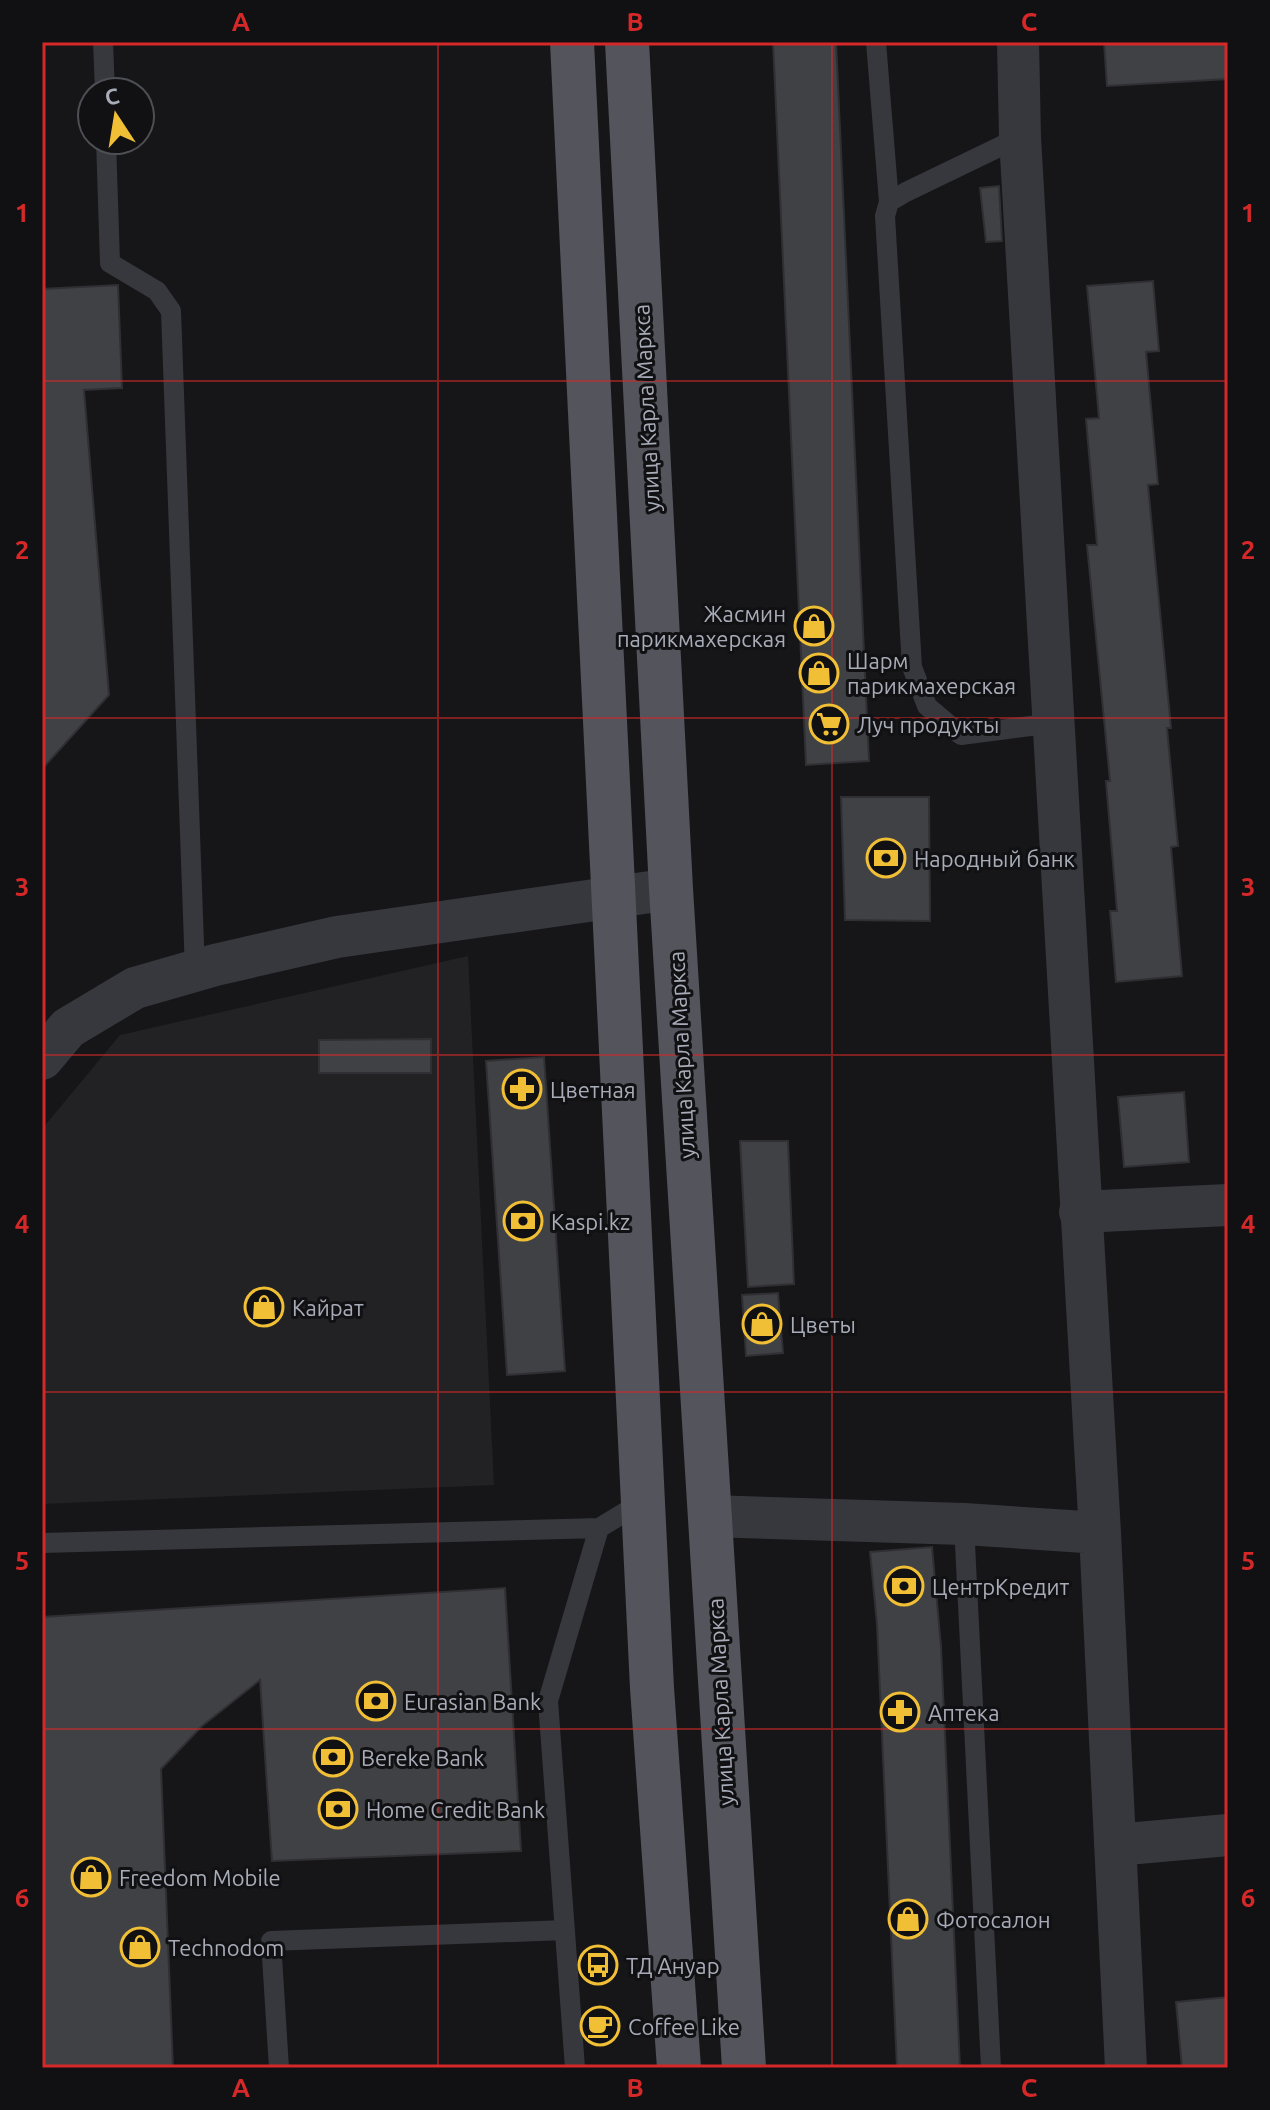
<svg xmlns="http://www.w3.org/2000/svg" width="1270" height="2110" viewBox="0 0 1270 2110" font-family="Ubuntu,sans-serif">
<rect width="100%" height="100%" fill="#161618"/>
<!-- built -->
<path fill="#222225" d="M468,956L494,1485L42,1504V1129L120,1035Z"/>
<!-- building -->
<path fill="#404145" stroke="#303034" stroke-width="2" d="M773,42H836L869,761L806,765Z
M1104,42H1228V79L1107,86Z
M999,186L1002,241L986,242L980,188Z
M1153,281L1159,351L1146,352L1158,484L1148,485L1171,728H1167L1178,846L1171,847L1182,976L1116,982L1110,911H1117L1106,781H1110L1087,545H1097L1086,419L1099,418L1087,286Z
M118,285L122,388L84,390L109,695L42,769V289Z
M841,797H929L930,921L845,920Z
M431,1039V1073H319V1040Z
M544,1057L565,1371L507,1375L486,1061Z
M1184,1092L1189,1162L1124,1167L1118,1097Z
M740,1141H788L794,1284L748,1287Z
M778,1293L783,1353L746,1356L742,1295Z
M932,1547L941,1647L960,2068H897L877,1624L870,1552Z
M505,1588L521,1851L272,1861L260,1680L202,1726L161,1769L173,2068H42V1617Z
M1228,1997V2068H1182L1176,2002Z"/>
<g fill="none" stroke-linecap="round" stroke-linejoin="round">
<!-- service -->
<path stroke="#37383d" stroke-width="20" d="M103,42L105,92
M876,42L889,202
M1020,137L906,192L889,202L885,216L912,667L927,706L961,735L1054,723
M106,140L110,263L157,291L171,311L195,971
M964,1524L991,2068
M42,1543L599,1528L642,1502
M279,2068L271,1941L565,1930
M575,2068L548,1701L599,1528"/>
<!-- minor -->
<path stroke="#37383d" stroke-width="42" d="M1018,42L1020,137L1100,1533L1126,2068
M42,1059L68,1028L135,988L215,965L337,937L671,889
M1080,1212L1228,1205
M709,1516L964,1524L1100,1533
M1115,1845L1228,1835"/>
<!-- primary -->
<path stroke="#53545c" stroke-width="44" d="M572,42L652,1688L679,2068
M627,42L671,889L744,2068"/>
</g>
<!-- grid -->
<path fill="none" stroke="#d62828" stroke-width="2" stroke-opacity="0.55" d="M438,42V2068M832,42V2068M42,381H1228M42,718H1228M42,1055H1228M42,1392H1228M42,1729H1228"/>
<!-- icons -->
<defs>
<g id="shop-ring" transform="scale(2)"><circle r="9.5" fill="#111113" stroke="#f1bf35" stroke-width="1.5"/><path d="M-5-2.5h2.3a2.7 3.5 0 0 1 5.4 0H5L5.5 6h-11ZM-1.5-2.5h3a1.5 2.3 0 0 0-3 0Z" fill="#f1bf35"/></g>
<g id="supermarket-ring" transform="scale(2)"><circle r="9.5" fill="#111113" stroke="#f1bf35" stroke-width="1.5"/><path d="M-6-5.5h2.5l.6 2H6L4.5 2H-2.5L-4.4-4H-6ZM-1.5 3.2a1.3 1.3 0 1 0 .1 0ZM3 3.2a1.3 1.3 0 1 0 .1 0Z" fill="#f1bf35"/></g>
<g id="bank-ring" transform="scale(2)"><circle r="9.5" fill="#111113" stroke="#f1bf35" stroke-width="1.5"/><path d="M-6-4H6V4H-6ZM0-2.3a2.3 2.3 0 1 0 0 4.6a2.3 2.3 0 1 0 0-4.6Z" fill="#f1bf35"/></g>
<g id="pharmacy-ring" transform="scale(2)"><circle r="9.5" fill="#111113" stroke="#f1bf35" stroke-width="1.5"/><path d="M-2-6h4v4h4v4h-4v4h-4v-4h-4v-4h4Z" fill="#f1bf35"/></g>
<g id="bus-ring" transform="scale(2)"><circle r="9.5" fill="#111113" stroke="#f1bf35" stroke-width="1.5"/><path d="M-5-6H5V4H4V6H2V4H-2V6H-4V4H-5ZM-3.5-4V0h7V-4ZM-3.5 1.2v1.5H-2V1.2ZM2 1.2v1.5H3.5V1.2Z" fill="#f1bf35"/></g>
<g id="cafe-ring" transform="scale(2)"><circle r="9.5" fill="#111113" stroke="#f1bf35" stroke-width="1.5"/><path d="M-5.5-4.5H6V0H3Q3 3.5 0 3.5H-2.5Q-5.5 3.5-5.5 0ZM3-3.2v2h1.7v-2ZM-6 4.5H4V6H-6Z" fill="#f1bf35"/></g>
</defs>
<g fill-rule="evenodd">
<use href="#shop-ring" x="814" y="626"/>
<use href="#shop-ring" x="819" y="673"/>
<use href="#supermarket-ring" x="829" y="724"/>
<use href="#bank-ring" x="886" y="858"/>
<use href="#pharmacy-ring" x="522" y="1089"/>
<use href="#bank-ring" x="523" y="1221"/>
<use href="#shop-ring" x="264" y="1307"/>
<use href="#shop-ring" x="762" y="1324"/>
<use href="#bank-ring" x="904" y="1586"/>
<use href="#bank-ring" x="376" y="1701"/>
<use href="#pharmacy-ring" x="900" y="1712"/>
<use href="#bank-ring" x="333" y="1757"/>
<use href="#bank-ring" x="338" y="1809"/>
<use href="#shop-ring" x="91" y="1877"/>
<use href="#shop-ring" x="908" y="1919"/>
<use href="#shop-ring" x="140" y="1947"/>
<use href="#bus-ring" x="598" y="1965"/>
<use href="#cafe-ring" x="600" y="2026"/>
</g>
<g text-anchor="middle" dominant-baseline="central" stroke-width="6" stroke-linejoin="round" paint-order="stroke">
<!-- street labels -->
<g font-size="22" fill="#a8acb8" stroke="#111113">
<text transform="translate(646 408) rotate(-93)">улица Карла Маркса</text>
<text transform="translate(681 1055) rotate(-93)">улица Карла Маркса</text>
<text transform="translate(720 1702) rotate(-93)">улица Карла Маркса</text>
</g>
<!-- poi labels -->
<g font-size="22" fill="#a8acb8" stroke="#111113" text-anchor="start">
<text x="786" y="613" text-anchor="end">Жасмин<tspan x="786" dy="25">парикмахерская</tspan></text>
<text x="847" y="660">Шарм<tspan x="847" dy="25">парикмахерская</tspan></text>
<text x="857" y="724">Луч продукты</text>
<text x="914" y="858">Народный банк</text>
<text x="550" y="1089">Цветная</text>
<text x="551" y="1221">Kaspi.kz</text>
<text x="292" y="1307">Кайрат</text>
<text x="790" y="1324">Цветы</text>
<text x="932" y="1586">ЦентрКредит</text>
<text x="404" y="1701">Eurasian Bank</text>
<text x="928" y="1712">Аптека</text>
<text x="361" y="1757">Bereke Bank</text>
<text x="366" y="1809">Home Credit Bank</text>
<text x="119" y="1877">Freedom Mobile</text>
<text x="936" y="1919">Фотосалон</text>
<text x="168" y="1947">Technodom</text>
<text x="626" y="1965">ТД Ануар</text>
<text x="628" y="2026">Coffee Like</text>
</g>
</g>
<!-- border -->
<rect width="1270" height="2110" fill="none" stroke="#111113" stroke-width="88"/>
<!-- north arrow -->
<g transform="translate(116 116) rotate(348)"><circle r="38" fill="#111113" stroke="#4d4f55" stroke-width="2"/>
<path d="M0-6L14 30L0 20L-14 30Z" fill="#f1bf35"/>
<text y="-12" font-size="22" font-weight="bold" text-anchor="middle" fill="#a8acb8">С</text>
</g>
<rect x="44" y="44" width="1182" height="2022" fill="none" stroke="#d62828" stroke-width="3"/>
<g font-size="26" text-anchor="middle" font-weight="bold" fill="#d62828">
<text x="241" y="31">A</text>
<text x="635" y="31">B</text>
<text x="1029" y="31">C</text>
<text x="22" y="222">1</text>
<text x="1248" y="222">1</text>
<text x="22" y="559">2</text>
<text x="1248" y="559">2</text>
<text x="22" y="896">3</text>
<text x="1248" y="896">3</text>
<text x="22" y="1233">4</text>
<text x="1248" y="1233">4</text>
<text x="22" y="1570">5</text>
<text x="1248" y="1570">5</text>
<text x="22" y="1907">6</text>
<text x="1248" y="1907">6</text>
<text x="241" y="2097">A</text>
<text x="635" y="2097">B</text>
<text x="1029" y="2097">C</text>
</g>
</svg>
